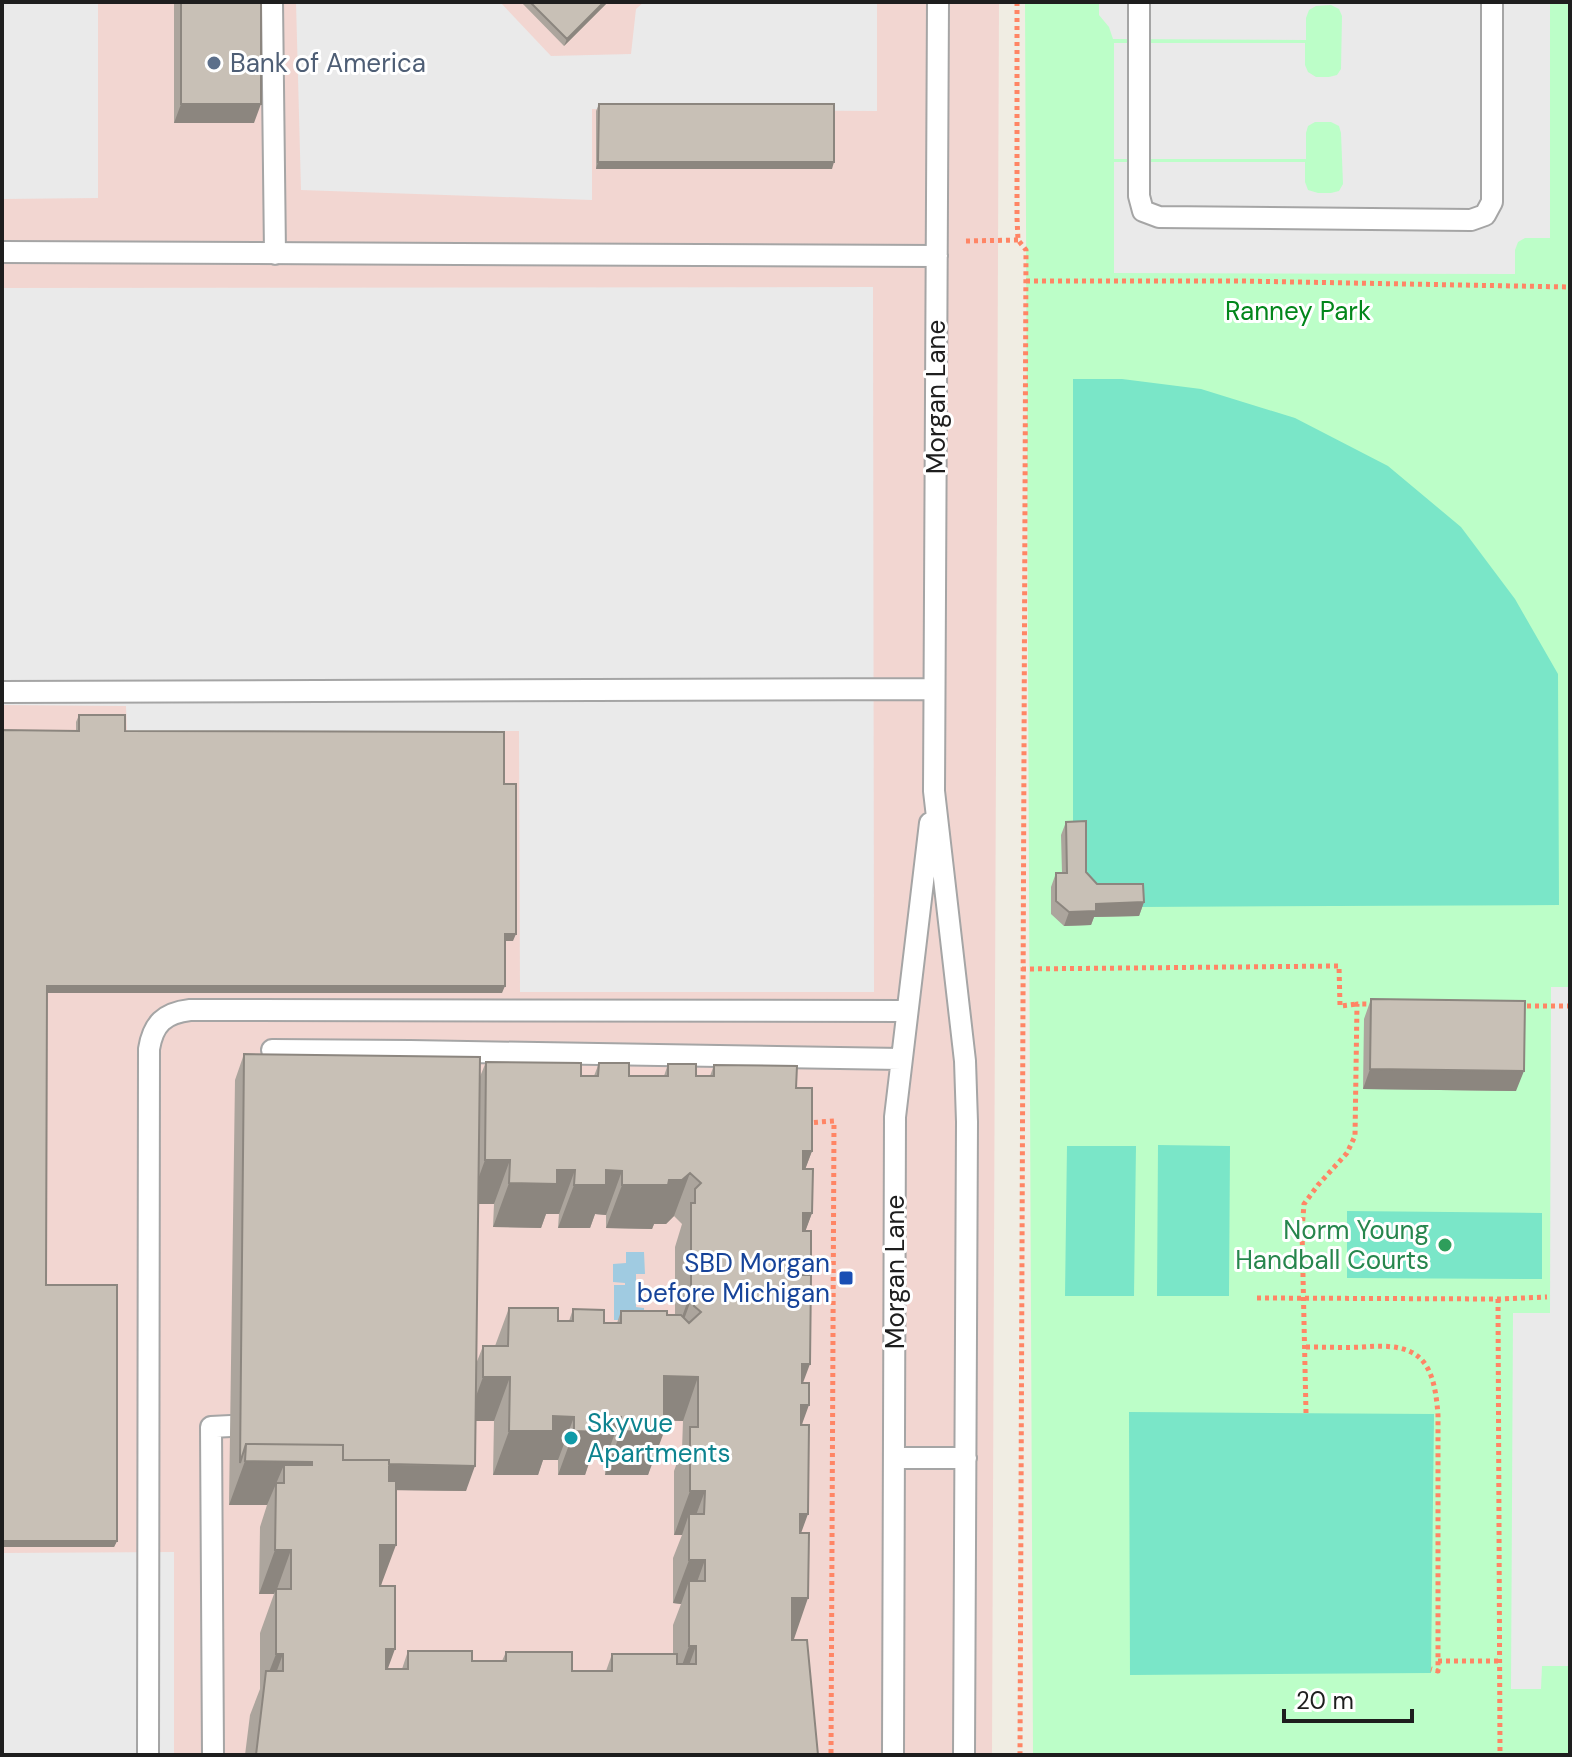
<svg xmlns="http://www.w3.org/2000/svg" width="1572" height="1757" viewBox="0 0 1572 1757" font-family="'DM Sans',sans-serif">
<rect width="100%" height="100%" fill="#f0ede3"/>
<!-- commercial -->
<path fill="#f2d6d1" d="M2,2H999L992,1755H2Z"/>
<!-- park -->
<path fill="#bcfec8" d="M1025,2H1570V1755H1033Z"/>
<!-- pitch -->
<path fill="#7ae6c8" d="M1073,379H1122L1201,389L1295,418L1388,466L1461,527L1515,599L1558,674L1559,905L1138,907L1092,897L1073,834Z
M1158,1145L1230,1146L1229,1296H1157Z
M1067,1146H1136L1134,1296H1065Z
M1347,1211L1542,1213V1279L1347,1278Z
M1129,1412L1434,1414L1431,1673L1130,1675Z"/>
<!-- parking -->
<path fill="#eaeaea" d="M2,2H98V198L2,199Z
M296,2H500L551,56L631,54L636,9L644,2H877V111L592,109V200L301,190Z
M1099,2H1550V238H1525L1518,242L1515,250V274L1114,273V162H1305V182L1308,190L1318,193H1331L1339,191L1343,184L1341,133L1339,126L1331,122H1315L1308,126L1306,133V159H1114V43H1305V65L1308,72L1316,77H1329L1337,75L1341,69L1342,16L1339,9L1331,5L1316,6L1309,10L1306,18V40L1113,39L1109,27L1099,15Z
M873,287L874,992H520L519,731H127L126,706L2,705V288Z
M1551,987H1570V1666H1542L1541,1689H1511L1513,1313H1550Z
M174,1552V1755H2V1553Z"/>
<!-- water -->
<path fill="#a0cbe1" d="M626,1252H644L645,1274H636V1307L644,1308V1329L623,1320H614V1285H625V1283L613,1282V1264L626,1263Z"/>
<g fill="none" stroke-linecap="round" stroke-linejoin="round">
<!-- service casing -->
<g stroke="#a5a5a5" stroke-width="24">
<path id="service" d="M272,2L275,254
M938,2L934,791L965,1061L967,1122L964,1755
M1139,2V196L1143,211L1159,217L1471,220L1485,215L1492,202V2
M2,252L937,256
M2,692L934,689
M272,1050L410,1051
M410,1081V1051L901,1059
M894,1458H966
M148,1755L149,1049C153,1024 164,1013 190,1010L907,1011
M213,1755L211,1427L231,1426
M893,1755L895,1117L930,823"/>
</g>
<!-- path -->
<path stroke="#ff8565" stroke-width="5" stroke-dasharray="4 4" stroke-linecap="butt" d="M1017,2V218L1018,240L1026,250L1020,1755
M966,241L1018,240
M1026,281H1241L1570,287
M1022,969L1339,966L1340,1006L1357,1004
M1519,1006H1570
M806,1123L834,1121L831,1755
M1257,1298L1498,1299L1547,1297
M1498,1299L1500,1755
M1306,1347C1325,1347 1344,1348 1363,1347C1420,1342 1434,1360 1438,1415V1671L1431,1669
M1306,1413L1302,1230L1304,1204L1318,1185L1347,1153L1355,1136L1357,1004H1373
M1438,1661H1500"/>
<!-- service -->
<use href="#service" stroke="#fff" stroke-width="20"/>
</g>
<!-- wall -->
<path fill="#aca59d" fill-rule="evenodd" d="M174,2H261L254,123H174Z
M521,2H608L564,46Z
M599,104L832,169H596V111Z
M79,715L125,731L504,784L513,941H505L502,993H47L46,1285L117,1541L114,1547H2V730L76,731V722Z
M1066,822L1086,872L1097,884L1144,902L1139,916L1094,917L1091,925L1064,926L1051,914V887L1056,873H1062L1061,835Z
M1371,999L1516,1091L1363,1089L1364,1019Z
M244,1054L479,1079L486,1062L581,1076H594L599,1063L629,1076H664L668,1064L696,1076H710L714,1065L796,1088L812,1151L805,1169L812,1213L805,1231L811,1257L804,1275L801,1533L793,1640L818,1755H245L250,1715L260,1689V1633L274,1594H259L260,1527L267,1505H229L235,1080ZM478,1204H494L493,1227L541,1228L546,1214H559L558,1228H590L595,1214L606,1215V1228L652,1229L654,1224H666L674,1216L682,1224L675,1247V1315L621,1311L617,1323H604L573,1309L569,1321H558L509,1308L495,1346H483L476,1364ZM664,1420L683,1421L682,1449L674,1471V1535H682L673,1558V1603L681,1604L673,1625V1654H612L606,1671H572L506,1652L502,1661H472L408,1651L402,1669H388L381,1586L396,1490L466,1491L475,1421H494L493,1475H538L543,1460H558V1475H585L590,1460H605V1475H648Z"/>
<!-- shaded-wall -->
<path fill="#8c867f" d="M604,2H608L564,46L567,39Z
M181,104H261L254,123H174Z
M598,162H834L832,169H596Z
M1144,902L1139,916L1094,917L1091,925L1064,926L1069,912L1096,904Z
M505,934H516L513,941H502Z
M47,986H505L502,993H44Z
M1370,1069L1524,1071L1516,1091L1363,1089Z
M803,1151H812L796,1194Z
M485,1160H510L494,1204H469Z
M557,1170H575L559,1214H546L541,1228L493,1227L509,1183Z
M606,1170L622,1171L606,1215L595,1214L590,1228H558L574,1185Z
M690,1173L674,1216L666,1224H654L652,1229L606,1228L622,1185L669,1180Z
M803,1213H812L796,1257Z
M803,1257H811L795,1301Z
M691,1292H694L678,1336H675Z
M802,1364H810L794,1407Z
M664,1376L698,1377L683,1421L648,1420Z
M483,1377H510L494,1421H467Z
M801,1405H809L793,1449Z
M553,1416L574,1417L558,1460H543L538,1475H493L509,1431Z
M601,1417H621L605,1460H590L585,1475H558L574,1431Z
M621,1431L664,1432L648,1475H605Z
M245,1461L312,1462L296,1506L284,1483V1465L267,1505H229Z
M312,1464L475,1466L466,1491L303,1489Z
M690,1491H705L689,1534V1514L682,1535H674Z
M800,1514H808L792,1558Z
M2,1541H117L114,1547H2Z
M380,1545H396L380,1588Z
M275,1550H291L276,1592V1589L274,1594H259Z
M689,1560H705L689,1604V1581L681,1604L673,1603Z
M792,1598H808L793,1642H776Z
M689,1646H696L680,1690H673Z
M386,1649H395L379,1693Z
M276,1654H283L267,1698L264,1685Z"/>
<!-- building -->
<path fill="#c8c0b6" stroke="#8c867f" stroke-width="2" d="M181,2H261V104H181Z
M530,2H604L567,39Z
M599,104H834V162H598Z
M79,715H125V731L504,732V784H516V934H505V986H47L46,1285H117V1541H2V730L79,731Z
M1086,821V872L1097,884H1143L1144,902L1096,904V911L1069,912L1056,901V873H1067L1066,822Z
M1371,999L1525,1001L1524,1071L1370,1069Z
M244,1054L480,1057L475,1466L389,1464V1460H343V1445L246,1444L240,1463Z
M486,1062L581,1063V1076H598L599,1063H629V1076H668V1064H696V1076H714V1065L797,1066L796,1088H812V1151H803V1169H813L812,1213H803V1231H811V1257H803V1275H811L810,1364H802V1383H809V1405H801V1425H809L808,1514H800V1533H809L808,1598H792V1640H807L818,1755H256L266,1671H283V1654H276V1589H291V1550H275L276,1483H284V1465H312V1462L245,1461L246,1444L343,1445V1460H389V1481H396V1545H380V1586H395V1649H386V1669H408V1651H472V1661H506V1652H572V1671H612V1654H677V1664H696V1646H689V1581H705V1560H689V1514H704L705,1491H690V1427H698V1377L664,1376V1432L621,1431V1417H601V1432L574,1431V1417L553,1416V1431H509L510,1377H483V1346H508L509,1308H558V1321H573V1309L604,1310V1323H621V1311H667V1315H681L689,1323L701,1312L694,1306V1292H691V1203H695V1189L701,1183L690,1173L682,1180H669L668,1185H622V1171L606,1170V1185H574L575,1170H557V1184L509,1183L510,1160H485Z"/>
<!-- markers -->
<circle fill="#5c6f8a" stroke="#fff" stroke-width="3" cx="214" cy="63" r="8"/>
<circle fill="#2e9e5b" stroke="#fff" stroke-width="3" cx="1445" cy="1245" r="8"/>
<rect fill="#1a4fb4" stroke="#fff" stroke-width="3" x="838" y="1270" width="16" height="16" rx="4"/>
<circle fill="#0f9aa8" stroke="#fff" stroke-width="3" cx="571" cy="1438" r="8"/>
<g text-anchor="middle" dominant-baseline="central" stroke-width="6" stroke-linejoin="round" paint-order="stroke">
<!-- service labels -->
<g font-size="26" fill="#4e5e75" stroke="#fff" text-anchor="start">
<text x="230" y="63">Bank of America</text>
</g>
<!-- park labels -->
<g font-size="26" fill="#02861b" stroke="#fff">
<text x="1298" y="311">Ranney Park</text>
</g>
<!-- street labels -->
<g font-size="26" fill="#1e1e1e" stroke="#fff">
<text transform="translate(936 397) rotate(-90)">Morgan Lane</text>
<text transform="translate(895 1272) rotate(-90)">Morgan Lane</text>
</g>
<!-- leisure labels -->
<g font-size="26" fill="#27864d" stroke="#fff" text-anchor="end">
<text x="1429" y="1230">Norm Young<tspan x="1429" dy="30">Handball Courts</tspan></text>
</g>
<!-- transit labels -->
<g font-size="26" fill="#164399" stroke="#fff" text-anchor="end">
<text x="830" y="1263">SBD Morgan<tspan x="830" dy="30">before Michigan</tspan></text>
</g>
<!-- culture labels -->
<g font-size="26" fill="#0d838f" stroke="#fff" text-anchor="start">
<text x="587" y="1423">Skyvue<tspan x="587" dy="30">Apartments</tspan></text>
</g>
</g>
<!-- border -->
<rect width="1572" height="1757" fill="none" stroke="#1e1e1e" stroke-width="8"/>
<!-- scale -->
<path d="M1284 1709v12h128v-12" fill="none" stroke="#1e1e1e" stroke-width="4"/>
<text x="1296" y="1709" font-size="24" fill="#1e1e1e" stroke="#ffffff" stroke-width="6" paint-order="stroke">20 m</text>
</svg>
